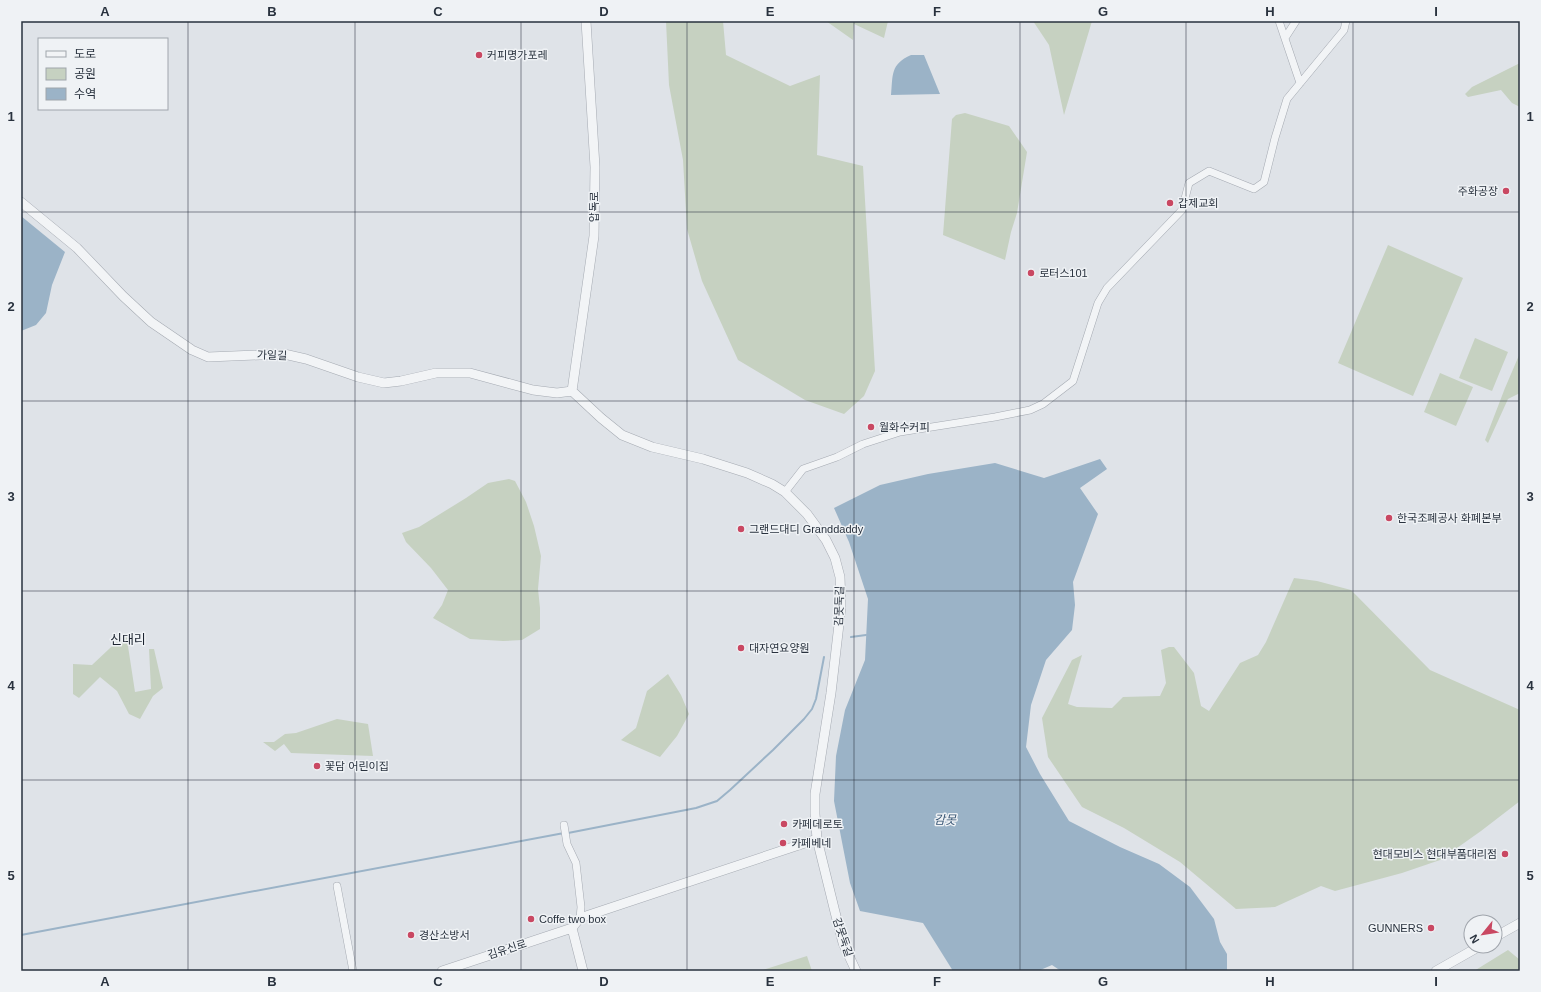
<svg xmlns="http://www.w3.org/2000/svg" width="1541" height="992" viewBox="0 0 1541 992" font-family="Arial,'Noto Sans KR',sans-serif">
<rect width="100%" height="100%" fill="#dfe3e8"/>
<!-- green -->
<path fill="#c6d1c1" d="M666,21H723L726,55L790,86L820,75L817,155L863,166L875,371L864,396L844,414L805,400L738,360L702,281L687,229L683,160L669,85Z
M826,21H888L884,38L854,24L853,40Z
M1033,21H1092L1064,115L1049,45Z
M1520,63V107L1512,103L1501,90L1468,97L1465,94L1472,87Z
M965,113L1009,126L1027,152L1017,213L1011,232L1005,260L943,235L952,119L956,115Z
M1388,245L1463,278L1413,396L1338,363Z
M1475,338L1508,352L1492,391L1459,378Z
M1520,353V393L1508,399L1488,443L1485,440L1505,388Z
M1440,373L1473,387L1456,426L1424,412Z
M509,479L515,481L526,502L534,526L541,556L538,589L540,608V629L522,640L503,641L470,639L433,618L442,605L448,590L431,568L406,542L402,533L419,527L466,498L488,483Z
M1294,578L1317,581L1351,590L1430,670L1520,710V801L1481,831L1440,860L1402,873L1335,891L1321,886L1275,907L1236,909L1180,862L1124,828L1082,807L1048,757L1042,718L1072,660L1082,655L1068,704L1077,707L1112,708L1123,697L1160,696L1166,683L1161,650L1169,647H1174L1194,673L1201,706L1209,711L1240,663L1258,655L1266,642Z
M126,633L135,692L151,689L149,649H154L163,688L153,696L140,719L129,714L117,691L100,677L79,698L73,694V664L92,665Z
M668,674L681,695L689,714L677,736L660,757L621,740L636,728L647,691Z
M337,719L368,724L373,756L291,753L284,744L275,751L263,742H274L285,734L296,733Z
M1508,950L1520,960V971H1474Z
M807,956L812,971H760Z"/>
<!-- water -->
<path fill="#9bb3c7" d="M911,55H924L940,94L891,95C893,76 890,64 911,55Z
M21,216L65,252L52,285L46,313L36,325L21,331Z
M1100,459L1107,469L1080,488L1098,514L1073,582L1075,605L1072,630L1046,660L1031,705L1026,747L1040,774L1069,821L1120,847L1159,864L1190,887L1214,919L1220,942L1227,954V971H1061L1052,965L1038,971H953L923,923L860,911L850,883L834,801L836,756L845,710L865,660L868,599L849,542L834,508L880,485L928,474L995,463L1044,478Z"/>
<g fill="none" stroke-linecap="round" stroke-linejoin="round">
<!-- stream -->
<path stroke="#9bb3c7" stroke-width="2" d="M851,637L866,635
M568,833L696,808L717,801L730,790L773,750L804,719L812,709L816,699L824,657
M21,935L564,833"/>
<!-- minor casing -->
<g stroke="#a5aab2" stroke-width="8">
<path id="minor" d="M1279,21L1300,83
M1285,38L1296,21
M785,492L803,469L837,457L863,444L900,432L995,417L1030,410L1043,404L1073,381L1098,303L1107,288L1182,210L1189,183L1209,171L1254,189L1264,182L1275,138L1287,99L1344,30L1346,21
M564,825L567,844L576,863L581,907L580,918
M337,886L353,971"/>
</g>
<!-- tertiary casing -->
<g stroke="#a5aab2" stroke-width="10">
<path id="tertiary" d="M21,202L77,248L123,296L151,322L192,350L208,357L284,354L306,359L358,377L384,383L401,381L436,373H470L533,390L557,393L572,391
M572,391L601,418L622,435L652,447L703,459L747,473L772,484L785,492L807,514L826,540L835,558L840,577L841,607L831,693L815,794V814L817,839L835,912L843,943L856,971
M572,391L594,236L595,167L586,21
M572,928L580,918L817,839
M572,928L583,971
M1495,937L1520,923
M442,971L572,928
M1436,971L1480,946"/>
</g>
<!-- minor -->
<use href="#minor" stroke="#f2f4f6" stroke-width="7"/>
<!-- tertiary -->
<use href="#tertiary" stroke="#f2f4f6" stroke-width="9"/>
</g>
<!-- grid -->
<path fill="none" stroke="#29323e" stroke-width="1" stroke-opacity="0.55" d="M188,21V971M355,21V971M521,21V971M687,21V971M854,21V971M1020,21V971M1186,21V971M1353,21V971M21,212H1520M21,401H1520M21,591H1520M21,780H1520"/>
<!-- markers -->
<g fill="#c94862" stroke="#eff2f5" stroke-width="1.5">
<circle cx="479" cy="55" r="4"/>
<circle cx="1506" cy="191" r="4"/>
<circle cx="1170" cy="203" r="4"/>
<circle cx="1031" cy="273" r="4"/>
<circle cx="871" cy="427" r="4"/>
<circle cx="1389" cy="518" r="4"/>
<circle cx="741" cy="529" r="4"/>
<circle cx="741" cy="648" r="4"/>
<circle cx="317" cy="766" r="4"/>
<circle cx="784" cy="824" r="4"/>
<circle cx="783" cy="843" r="4"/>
<circle cx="1505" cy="854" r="4"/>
<circle cx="531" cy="919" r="4"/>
<circle cx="1431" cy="928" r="4"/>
<circle cx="411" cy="935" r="4"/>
</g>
<g text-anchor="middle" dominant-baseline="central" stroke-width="3" stroke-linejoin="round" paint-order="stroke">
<!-- poi labels -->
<g font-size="11" fill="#29323e" stroke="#eff2f5" text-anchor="start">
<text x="487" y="55">커피명가포레</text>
<text x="1498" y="191" text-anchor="end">주화공장</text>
<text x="1178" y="203">갑제교회</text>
<text x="1039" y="273">로터스101</text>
<text x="879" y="427">월화수커피</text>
<text x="1397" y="518">한국조폐공사 화폐본부</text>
<text x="749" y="529">그랜드대디 Granddaddy</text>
<text x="749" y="648">대자연요양원</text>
<text x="325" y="766">꽃담 어린이집</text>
<text x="792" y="824">카페데로토</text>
<text x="791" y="843">카페베네</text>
<text x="1497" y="854" text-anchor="end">현대모비스 현대부품대리점</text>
<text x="539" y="919">Coffe two box</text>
<text x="1423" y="928" text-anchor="end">GUNNERS</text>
<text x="419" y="935">경산소방서</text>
</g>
<!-- street labels -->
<g font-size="11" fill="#29323e" stroke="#eff2f5">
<text transform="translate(594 207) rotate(-90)">압독로</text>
<text transform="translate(272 355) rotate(2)">가일길</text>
<text transform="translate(839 606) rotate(-88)">감못둑길</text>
<text transform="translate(843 937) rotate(71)">감못둑길</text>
<text transform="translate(507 949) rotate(-18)">김유신로</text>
</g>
<!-- water labels -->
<g font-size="12" font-style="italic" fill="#345271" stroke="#eff2f5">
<text x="945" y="820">감못</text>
</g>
<!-- quarter labels -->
<g font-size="13" fill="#1b232f" stroke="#eff2f5">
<text x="128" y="639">신대리</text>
</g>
</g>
<!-- border -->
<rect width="1541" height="992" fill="none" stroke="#eff2f5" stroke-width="44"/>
<!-- legend -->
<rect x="38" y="38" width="130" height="72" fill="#eff2f5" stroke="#a0a5ac"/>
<rect x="46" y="51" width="20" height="6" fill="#f2f4f6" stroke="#a0a5ac"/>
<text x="74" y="58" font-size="12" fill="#29323e">도로</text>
<rect x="46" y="68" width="20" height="12" fill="#c6d1c1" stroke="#a0a5ac"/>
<text x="74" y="78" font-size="12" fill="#29323e">공원</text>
<rect x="46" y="88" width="20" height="12" fill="#9bb3c7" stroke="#a0a5ac"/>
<text x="74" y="98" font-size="12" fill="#29323e">수역</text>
<!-- north arrow -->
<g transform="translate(1483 934) rotate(240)"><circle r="19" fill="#eff2f5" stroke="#a0a5ac"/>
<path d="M0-3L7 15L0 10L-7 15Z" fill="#c94862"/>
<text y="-6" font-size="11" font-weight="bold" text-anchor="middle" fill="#29323e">N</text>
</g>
<rect x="22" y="22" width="1497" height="948" fill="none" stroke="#29323e" stroke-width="1.5"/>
<g font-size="13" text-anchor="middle" font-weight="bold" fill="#29323e">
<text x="105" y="16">A</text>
<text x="272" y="16">B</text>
<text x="438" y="16">C</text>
<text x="604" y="16">D</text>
<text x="770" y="16">E</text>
<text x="937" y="16">F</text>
<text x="1103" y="16">G</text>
<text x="1270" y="16">H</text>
<text x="1436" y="16">I</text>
<text x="11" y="121">1</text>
<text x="1530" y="121">1</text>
<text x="11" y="311">2</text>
<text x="1530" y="311">2</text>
<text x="11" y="501">3</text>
<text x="1530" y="501">3</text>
<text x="11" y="690">4</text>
<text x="1530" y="690">4</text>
<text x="11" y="880">5</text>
<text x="1530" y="880">5</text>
<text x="105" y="986">A</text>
<text x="272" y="986">B</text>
<text x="438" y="986">C</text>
<text x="604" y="986">D</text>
<text x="770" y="986">E</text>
<text x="937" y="986">F</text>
<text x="1103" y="986">G</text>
<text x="1270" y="986">H</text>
<text x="1436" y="986">I</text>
</g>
</svg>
